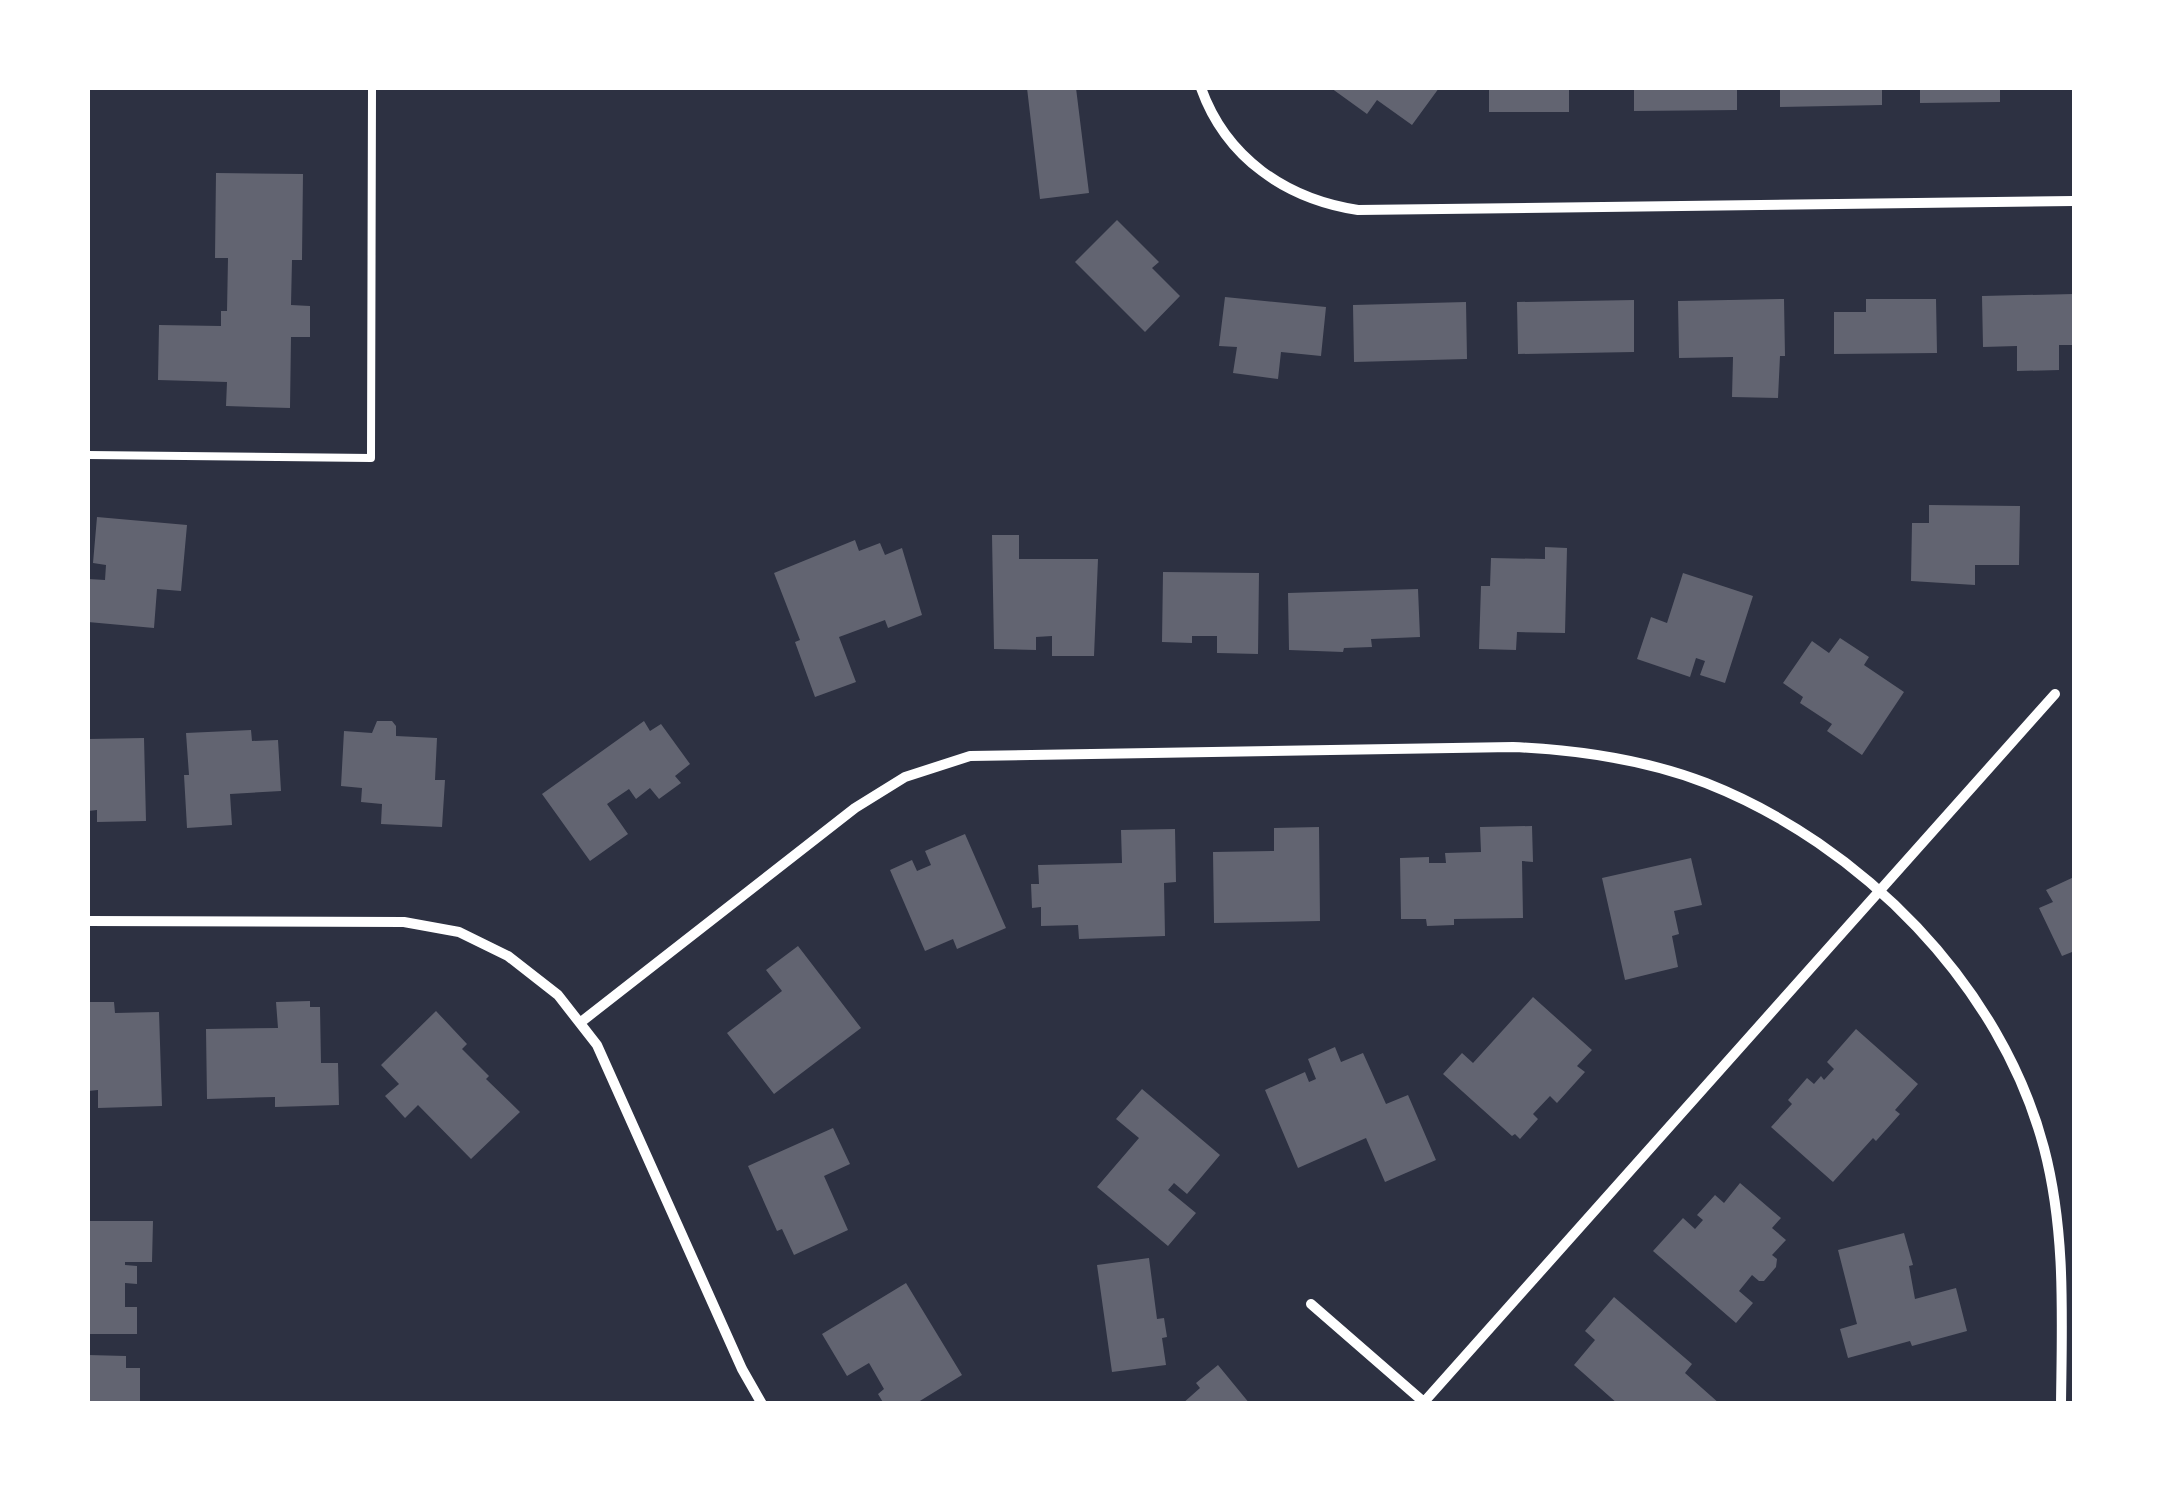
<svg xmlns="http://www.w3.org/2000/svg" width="2162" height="1491" viewBox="0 0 2162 1491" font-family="'DejaVu Sans',sans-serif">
<rect width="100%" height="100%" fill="#2d3142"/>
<!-- building -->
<path fill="#626471" d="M1027,88H1076L1089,193L1040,199Z
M1331,88H1439L1412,125L1377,100L1367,114Z
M1489,88H1569V112H1489Z
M1634,88H1737V110L1634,111Z
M1780,88H1882V105L1780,107Z
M1920,88H2000V102L1920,103Z
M216,173L303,174L302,260H292L291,305L310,306V337H291L290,408L226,406L227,382L158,380L159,325L221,326V311H227L228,258H215Z
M1117,220L1159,262L1152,268L1180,296L1145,332L1075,262Z
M2074,294V345H2059V370L2017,371V346L1983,347L1982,296Z
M1225,297L1326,307L1321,356L1281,352L1278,379L1233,373L1237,347L1219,346Z
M1784,299L1785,356H1780L1778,398L1732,397L1733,357L1679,358L1678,301Z
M1866,299H1936L1937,353L1834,354V312H1866Z
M1634,300V352L1518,354L1517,302Z
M1466,302L1467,359L1354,362L1353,305Z
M1929,505L2020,506L2019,565H1975V585L1911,581L1912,523H1929Z
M97,517L187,525L181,591L157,589L154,628L88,622V579L105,580L106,565L93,563Z
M992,535H1019V559H1098L1094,656H1052V636L1036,637V650L994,649Z
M855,540L859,551L880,543L885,555L902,548L922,615L888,628L885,620L839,637L856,682L815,697L795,642L800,640L774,573Z
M1545,547L1567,548L1565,633L1517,632L1516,650L1479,649L1481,586H1490L1491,558L1545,559Z
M1163,572L1259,573L1258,654L1217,653V636H1192V643L1162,642Z
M1683,573L1753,596L1725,683L1700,675L1705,661L1696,658L1690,677L1637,659L1651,617L1667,623Z
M1418,589L1420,637L1371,639L1372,647L1344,648L1343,652L1289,650L1288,593Z
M1840,638L1869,657L1864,665L1904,692L1862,755L1827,731L1832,724L1800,703L1803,697L1783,683L1812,641L1829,653Z
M377,721H392L396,726V736L437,738L435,780H445L442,827L381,824L382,804L361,802L362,788L341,786L344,731L372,733Z
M644,721L650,731L661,724L690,764L675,776L681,783L659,799L650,788L636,799L629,789L607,804L628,834L590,861L542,794Z
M251,730L252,741L278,740L281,791L230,794L232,825L187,828L184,775H189L186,733Z
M144,738L146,821L97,822V810L88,811V739Z
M1532,826L1533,862L1522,861L1523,918L1454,919V925L1427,926L1426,919H1401L1400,858L1429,857V863H1446L1445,853L1481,852L1480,827Z
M1319,827L1320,921L1214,923L1213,852L1274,851V828Z
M1175,829L1176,882L1164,883L1165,936L1079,939L1078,925L1041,926V907L1032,908L1031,884H1039L1038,865L1122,863L1121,830Z
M965,834L1006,928L957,949L953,939L925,951L890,870L912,860L917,871L931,865L925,851Z
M1691,858L1702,905L1674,911L1679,934L1672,936L1678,967L1625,980L1602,878Z
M2074,877V959L2072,952L2062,956L2039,908L2053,902L2046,890Z
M798,946L861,1028L774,1094L727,1033L782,991L766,970Z
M1533,997L1592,1050L1577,1066L1585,1072L1557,1103L1550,1096L1533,1114L1538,1119L1520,1139L1515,1134L1512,1136L1443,1074L1462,1053L1473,1063Z
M310,1001V1007H320L321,1063H338L339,1105L275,1107V1097L207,1099L206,1029L278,1028L276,1002Z
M88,1002H114L115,1013L159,1012L162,1106L98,1108V1090L88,1091Z
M436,1011L467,1044L462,1049L489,1076L486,1079L520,1112L471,1159L418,1105L405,1118L385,1096L399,1084L381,1065Z
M1856,1029L1918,1084L1895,1110L1900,1114L1876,1141L1873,1138L1833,1182L1771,1127L1792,1104L1788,1100L1807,1078L1814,1084L1821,1076L1824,1080L1834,1069L1827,1062Z
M1335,1047L1341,1062L1363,1053L1386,1104L1408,1095L1436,1160L1385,1182L1366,1138L1298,1168L1265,1090L1305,1072L1309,1082L1316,1079L1308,1059Z
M1142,1089L1220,1155L1187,1194L1174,1183L1168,1190L1196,1213L1168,1246L1097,1187L1139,1138L1116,1119Z
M833,1128L850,1164L824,1176L848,1230L794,1255L782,1229L777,1231L748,1166Z
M1740,1183L1781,1218L1772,1228L1786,1240L1772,1255L1777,1259L1776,1267L1764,1281H1759L1752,1275L1739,1291L1753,1303L1736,1323L1653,1251L1683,1218L1695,1229L1703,1220L1697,1215L1715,1195L1724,1203Z
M88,1221H153L152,1262H125V1265L137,1266V1284L125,1283V1307H137V1334H88Z
M1904,1233L1913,1265L1909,1266L1915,1299L1956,1288L1967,1331L1912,1346L1910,1341L1848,1358L1840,1329L1857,1324L1838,1250Z
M1149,1258L1157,1319L1164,1318L1167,1337L1162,1338L1166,1365L1112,1372L1097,1265Z
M906,1283L962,1375L915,1404H884L878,1394L884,1389L869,1363L847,1376L822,1334Z
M1614,1297L1692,1364L1685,1373L1720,1404H1618L1574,1365L1595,1340L1585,1331Z
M88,1355L126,1356V1368H140V1404H88Z
M1218,1365L1250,1404H1182L1200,1388L1196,1383Z"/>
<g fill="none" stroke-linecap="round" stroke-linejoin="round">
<!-- service -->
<path stroke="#fff" stroke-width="8" d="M88,455L371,458L372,88"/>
<!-- minor -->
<path stroke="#fff" stroke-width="10" d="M1201,88C1226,158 1286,199 1358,210L2074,201
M88,921L404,922L459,932L508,956L558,995L597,1045L742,1369L762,1404
M581,1022L855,808L905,777L970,756L1513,747C1579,750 1644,759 1706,783C1861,844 2001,985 2044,1148C2066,1232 2062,1317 2061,1404
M1311,1304L1426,1404
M1424,1402L2055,694"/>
</g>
<!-- border -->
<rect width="2162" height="1491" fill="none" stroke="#ffffff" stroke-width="180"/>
</svg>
